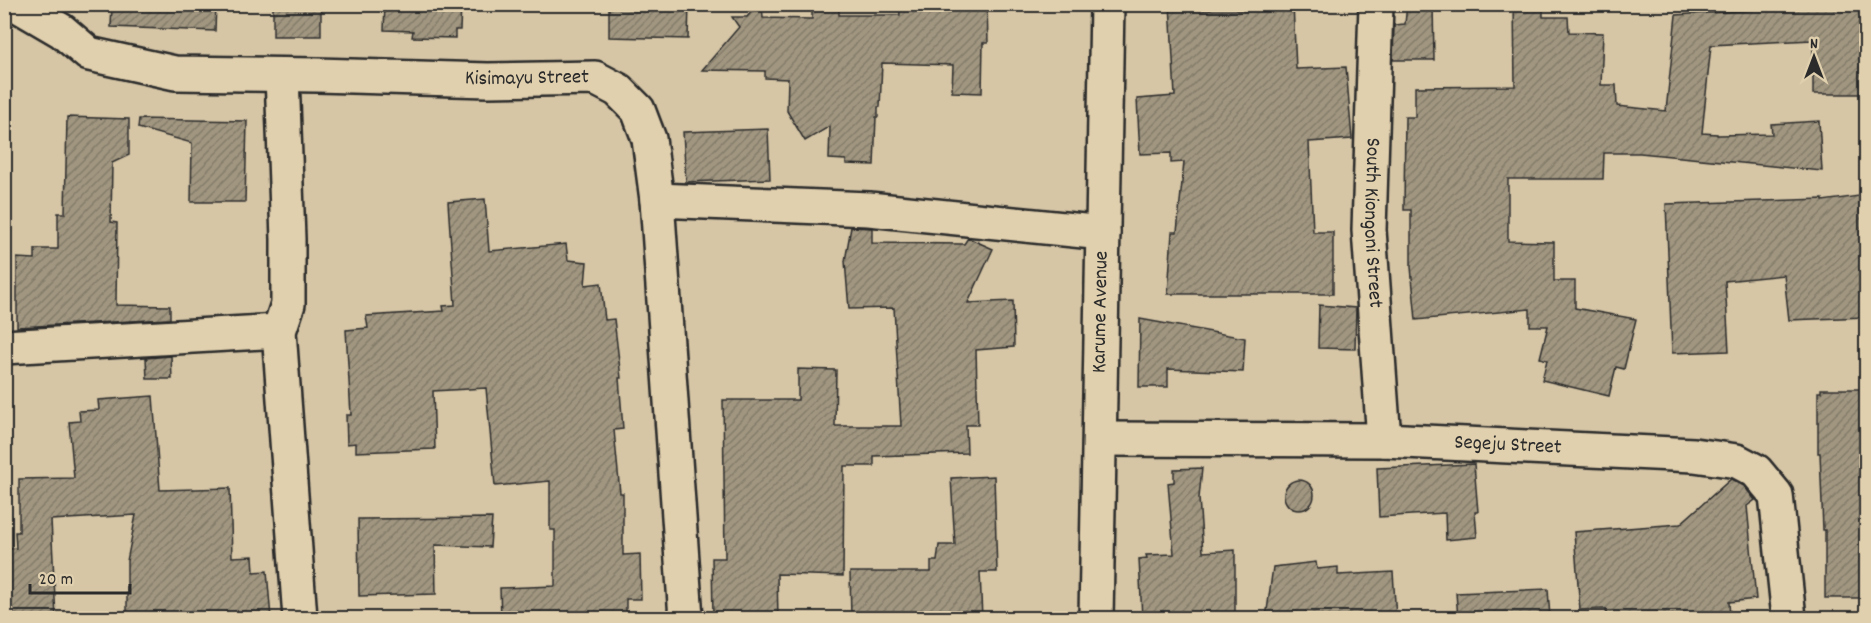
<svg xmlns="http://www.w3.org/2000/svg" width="1871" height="623" viewBox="0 0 1871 623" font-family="Dekko,sans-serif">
<defs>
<pattern id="building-hatch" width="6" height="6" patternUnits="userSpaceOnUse" patternTransform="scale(1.5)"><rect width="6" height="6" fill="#a19680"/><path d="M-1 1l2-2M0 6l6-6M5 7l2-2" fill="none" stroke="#837b69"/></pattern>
</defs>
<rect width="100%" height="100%" fill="#d6c6a6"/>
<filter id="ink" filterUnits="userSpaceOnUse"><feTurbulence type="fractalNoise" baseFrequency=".0167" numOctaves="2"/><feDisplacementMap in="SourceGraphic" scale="12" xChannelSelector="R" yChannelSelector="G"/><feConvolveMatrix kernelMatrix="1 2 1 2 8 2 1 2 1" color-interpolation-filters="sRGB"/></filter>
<g filter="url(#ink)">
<!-- building -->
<path fill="url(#building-hatch)" stroke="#2b2b2b" stroke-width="1.5" d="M112,4H216L215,31L111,27Z
M273,4H321V36H273Z
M385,4H461L460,30H455V38L412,37L413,31L384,30Z
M609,4H689L688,39L609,37Z
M758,4H762L763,18L812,19V7H839V15H900L899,5L987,4L988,43H983L982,93L952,92L953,65L882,63L880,107H878V117H876L874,165L846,164V160L829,159L830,126L805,141L787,111L788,79L765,78V71L702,70L739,27L732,17H747Z
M1170,4H1202V10H1260L1259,4H1293L1296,69L1346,67L1352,139L1309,142L1313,232H1333V294H1168L1172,232H1177L1184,162L1171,163V153L1140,154L1137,99L1175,96Z
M1407,4H1433L1434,60H1393L1394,25L1405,24Z
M1514,4H1543V17H1568L1569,32L1603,33L1601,85H1616L1617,106L1666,111L1676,15L1753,10V4H1866V94H1813V40L1711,45L1702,133L1717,134V135L1772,134L1771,124L1819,121L1822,171L1640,153H1604L1603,179H1508V241L1554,242V281H1575V308L1636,319L1624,369L1616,367L1609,396L1542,380L1547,360L1540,358L1548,326H1530V309L1416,320L1411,267V210H1404L1405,117H1415V87L1515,86Z
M67,117L129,119V155L112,163L111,222L117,223L116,305L170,306V319L17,327V258L35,259V249H58V213H65Z
M139,119L247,121L245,202H191L192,143L138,128Z
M768,129L770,179L686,182L683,132Z
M1866,195V317L1789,320L1784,275L1725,281L1729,351L1672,353L1666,204L1823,199V201Z
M485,199L489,251L566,244L568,260L587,262L585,285L601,283L605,320L614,319L621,378H619L623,429L614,430L620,493H623V555L640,554L641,599H626V618H501L500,588L555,586V530H550V481L495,486L486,388L433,391L435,449L356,452V443L347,444L346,415H351L346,330L368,328L366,316L444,311L443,306L455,305L448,202Z
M851,227L872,228V243L964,244L968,238L993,249L968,303L1013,301L1014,347L976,350L978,425H966L967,453L874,456V466H844L843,576L777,574L778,618H713L712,558H725L723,400H798V369L836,370L835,426H901L894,308L849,309L845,261Z
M1319,305L1356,308L1355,349L1318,348Z
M1140,319L1245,338L1243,372L1168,369V387H1139Z
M171,356L172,379H147L146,358Z
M1821,389H1866V598H1825V530H1823L1820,453H1818V392H1821Z
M153,396L160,490L230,488L232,557L253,556L254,572L267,571L271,618H127V561L136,515L51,520L56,618H4V550L16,548L15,532H19V479L74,478L69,422L80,421L79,411L99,410L98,400Z
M1474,464L1478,512H1475L1477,537L1446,540L1445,513L1379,517L1377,468Z
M1202,468L1199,498L1203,552L1235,550V618H1179L1178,616L1142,618L1139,559L1147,558L1146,555L1174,554L1168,483L1174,482V469Z
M994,476L997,572H980L982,618H851L850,572H931V561H937L939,545H955L951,478Z
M1731,479L1744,486L1755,500L1747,506L1756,599L1729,602L1730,618H1668V616L1607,618L1606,609L1580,610L1574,532L1680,524Z
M1284 495a15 15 0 1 1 30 0a15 15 0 1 1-30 0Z
M492,518L490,547L435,545L436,594L359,596L358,519Z
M1316,562L1317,569L1338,567V575L1393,572L1396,618H1266L1273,567Z
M1548,589L1550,618H1458L1456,593Z"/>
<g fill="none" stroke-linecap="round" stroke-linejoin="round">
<!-- minor casing -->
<g stroke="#2b2b2b" stroke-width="38">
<g id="minor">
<path id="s1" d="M21,4V7L62,31L89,54L175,73L317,75L488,80L595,78L618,90L638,110L649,139L657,200L686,618"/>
<path id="s2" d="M1376,4L1369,230L1384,440"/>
<path d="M282,75L288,239V304L279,331L300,618"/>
<path d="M657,200L869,209L1103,233"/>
<path d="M4,347L279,331"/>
<path id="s3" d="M1100,439L1384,440L1694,455L1737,461L1756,471L1776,495L1789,618"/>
</g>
</g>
<!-- major casing -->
<g stroke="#2b2b2b" stroke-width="38">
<g id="major">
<path id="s4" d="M1096,618L1107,4"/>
</g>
</g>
<!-- minor -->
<use href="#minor" stroke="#e1d0ae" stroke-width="33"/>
<!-- major -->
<use href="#major" stroke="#e1d0ae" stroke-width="33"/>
</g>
</g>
<g text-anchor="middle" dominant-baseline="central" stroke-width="6" stroke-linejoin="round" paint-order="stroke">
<!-- street labels -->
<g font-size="21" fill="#2b2b2b" stroke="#e1d0ae">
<text stroke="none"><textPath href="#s1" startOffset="526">Kisimayu Street</textPath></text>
<text stroke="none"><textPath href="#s2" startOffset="219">South Kiongoni Street</textPath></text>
<text stroke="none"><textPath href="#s4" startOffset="306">Karume Avenue</textPath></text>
<text stroke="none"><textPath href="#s3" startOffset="408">Segeju Street</textPath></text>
</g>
</g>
<!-- margin -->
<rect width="1871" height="623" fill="none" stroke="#e1d0ae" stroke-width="24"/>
<rect x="12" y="12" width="1847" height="599" fill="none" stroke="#2b2b2b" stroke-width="2" filter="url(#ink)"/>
<!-- north arrow -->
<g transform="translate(1814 57)" stroke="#e1d0ae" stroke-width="4.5" paint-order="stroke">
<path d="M0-4.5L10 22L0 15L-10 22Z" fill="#2b2b2b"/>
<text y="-9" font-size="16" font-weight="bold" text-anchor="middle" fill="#2b2b2b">N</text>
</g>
<!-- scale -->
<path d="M30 584v9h100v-9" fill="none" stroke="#2b2b2b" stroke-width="3"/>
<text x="39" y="584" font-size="18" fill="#2b2b2b" stroke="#e1d0ae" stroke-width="4.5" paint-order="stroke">20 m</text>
</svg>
